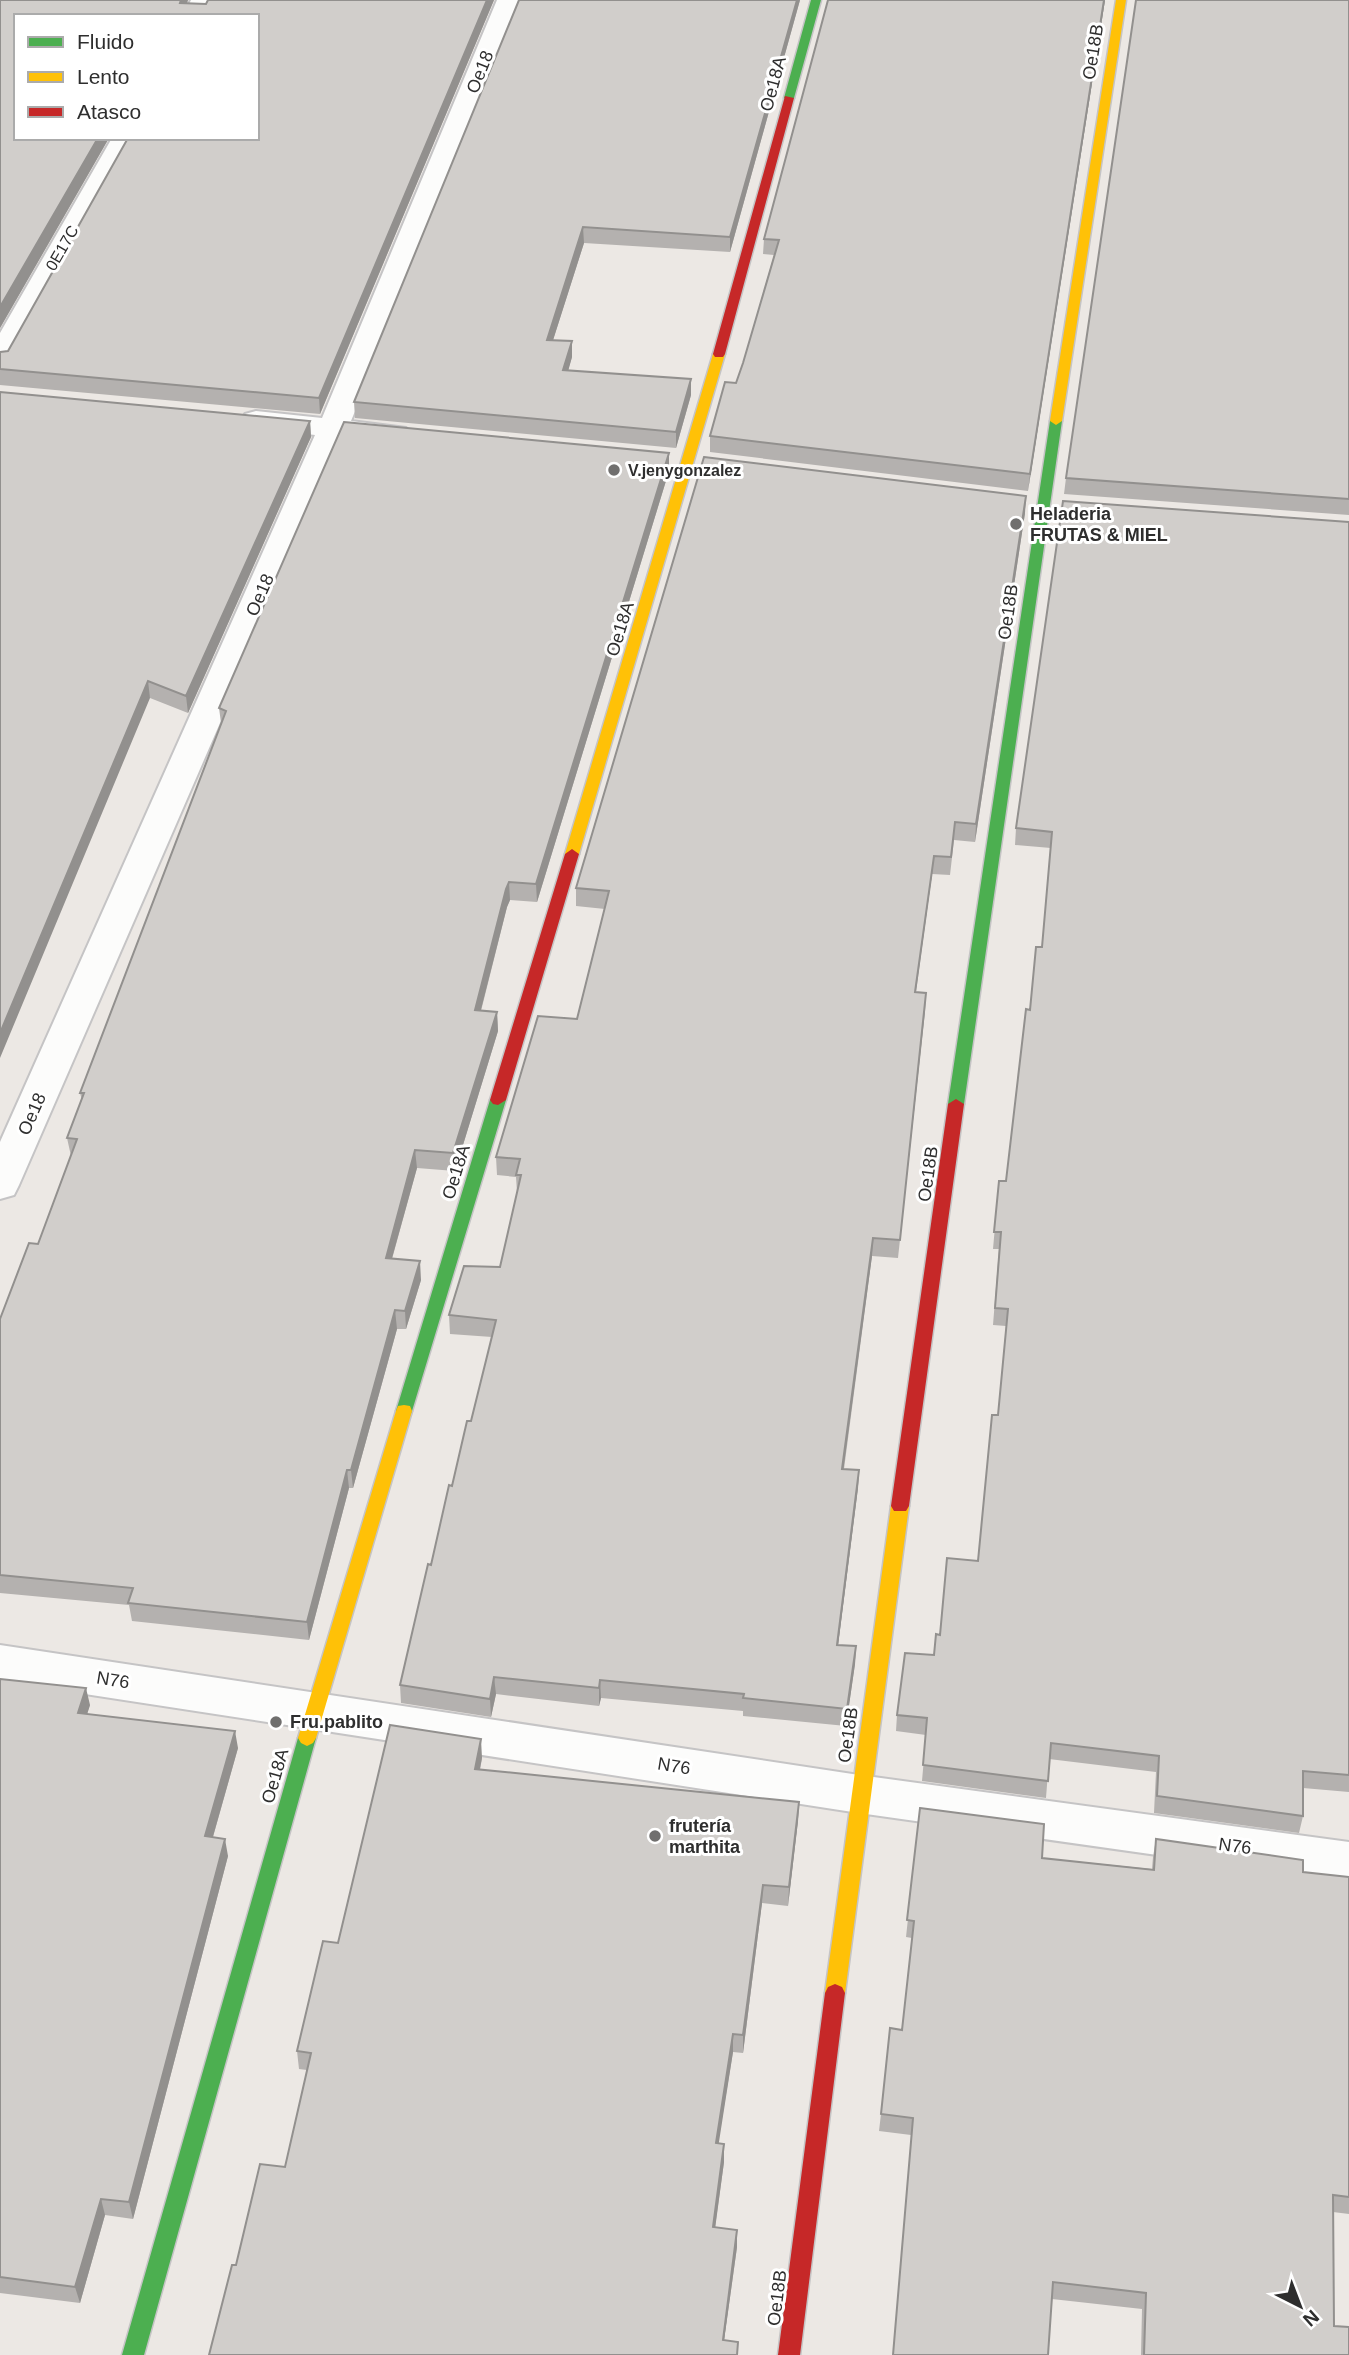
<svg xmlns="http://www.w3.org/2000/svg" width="1349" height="2355" viewBox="0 0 1349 2355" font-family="Helvetica,sans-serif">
<rect width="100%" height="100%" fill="#ece8e4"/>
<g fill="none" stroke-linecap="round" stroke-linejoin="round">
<!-- street casing -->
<g stroke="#c5c4c5" stroke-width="4">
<path id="street" d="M191,0H217L208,16H183Z
M497,0H523L351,421L406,428L410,434L406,440L395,443L344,438L19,1185L14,1195L0,1199V1142L315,435L245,426L241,420L245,414L256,411L322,418Z
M112,138H138L15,358L10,364L0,367V333Z
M0,1645L859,1775L1349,1842V1882L859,1813L0,1681Z"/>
</g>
<!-- fast casing -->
<g stroke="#c5c4c5" stroke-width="3">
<path id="fast" d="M811,0H821L794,98L789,101L784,98Z
M1056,417L1062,421L964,1104L956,1109L948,1104L1050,421Z
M498,1095L506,1100L412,1411L410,1416H398L396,1411L490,1100Z
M307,1730L313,1733L316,1738L144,2355H122L298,1738L301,1733Z"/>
</g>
<!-- slow casing -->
<g stroke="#c5c4c5" stroke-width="3">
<path id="slow" d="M1116,0H1126L1062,421L1056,425L1050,421Z
M719,350L725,354L579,854L572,859L567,857L565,854L713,354Z
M404,1405L410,1406L412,1411L316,1738L313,1743L307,1746L301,1743L298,1738L396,1411L398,1406Z
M900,1499L906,1501L909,1506L845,1993L842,1999L835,2002L828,1999L825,1993L891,1506L894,1501Z"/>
</g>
<!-- jam casing -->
<g stroke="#c5c4c5" stroke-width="3">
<path id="jam" d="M785,96L794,98L725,354L723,357H715L713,354Z
M572,849L579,854L506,1100L498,1105L493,1104L490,1100L565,854Z
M956,1099L964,1104L909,1506L906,1511H894L891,1506L948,1104Z
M835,1984L842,1987L845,1993L800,2355H778L825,1993L828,1987Z"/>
</g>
<!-- street -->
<use href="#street" fill="#fcfcfb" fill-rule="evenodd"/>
<!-- fast -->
<use href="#fast" fill="#4caf50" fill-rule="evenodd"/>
<!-- slow -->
<use href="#slow" fill="#ffc107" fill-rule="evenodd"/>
<!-- jam -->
<use href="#jam" fill="#c62828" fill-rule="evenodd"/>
</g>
<!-- wall -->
<path fill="#b4b1af" d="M0,0H188L187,3L206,4L208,0H494L320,414L0,385V352L8,351L257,16L16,138H109L0,328Z
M519,0H800L730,252L584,243L553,340L572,357L568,370L691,395L676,448L355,418L354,402Z
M1105,0L1028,491L710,452V436L736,383L743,363L774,255L763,254L764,239Z
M1349,0V515L1064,494L1066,478Z
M0,392L310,421L311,437L188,713L150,698Z
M669,453V471L537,902L510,900L507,907L481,1011L497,1012L498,1031L455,1171L417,1168L392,1259L421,1280L406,1329H397L353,1488H349L309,1640L132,1621L129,1605L0,1593V1319L38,1244L71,1156L67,1138L82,1100L80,1093L221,723L219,708Z
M1025,513L975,842L954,840L950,875L932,874L916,992L926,993L898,1258L872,1256L844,1469L859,1470L858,1488L838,1645L856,1646L855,1664L846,1726L743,1716V1711L601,1698L599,1706L496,1694L491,1717L401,1703L400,1685L452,1486L471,1421L492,1337L450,1334L449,1315L500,1267L517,1192L516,1177L497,1175L496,1157L577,1019L605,909L576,906V888Z
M1349,522V1792L1303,1788V1816L1299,1833L1154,1813L1156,1772L1049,1759L1046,1798L922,1781L926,1735L896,1731L897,1715L934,1655L940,1635L978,1561L998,1415L1006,1326L993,1325L999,1249H993L999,1181H1006L1030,1010L1042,947L1051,848L1015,845L1016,828Z
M0,1679L90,1705L87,1714L238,1748L213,1837L228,1856L133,2219L105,2215L80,2303L0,2293Z
M482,1758L480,1770L799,1802L798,1821L788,1906L762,1903L743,2053L733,2052L718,2143L724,2162L715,2227L737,2230V2247L724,2341L236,2265L285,2167L307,2070L299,2069L297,2051L338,1943Z
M920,1808L1042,1858L1152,1869L1153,1857L1156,1839L1303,1872L1349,1877V2214L1333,2212L1334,2326L1349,2355H1141L1142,2309L1052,2299L911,2135L879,2131L881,2114L902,2030L912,1938L906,1937Z"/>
<!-- shaded-wall -->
<path fill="#92908e" d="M181,0H188L182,16L180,3Z
M487,0H494L320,414L319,398Z
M797,0H800L730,252V237Z
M1104,0H1105L1028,491L1030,474Z
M98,138H109L0,328V307Z
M583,227L584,243L548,356L547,340Z
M572,341V357L564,386L563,370Z
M691,379V395L676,448V432Z
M310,421L311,437L188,713L186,696Z
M669,453V471L537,902L536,884Z
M1026,496L1025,513L975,842L976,824Z
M148,681L150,698L0,1058V1033Z
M934,856L932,874L913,1010L915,992Z
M509,882L510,900L507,907L476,1029L475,1010L506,889Z
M926,993L925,1011L898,1258L900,1240Z
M497,1012L498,1031L455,1171L453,1153Z
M415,1150L417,1168L387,1276L386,1258Z
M873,1238L872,1256L841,1487L842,1469Z
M420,1261L421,1280L406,1329L405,1311Z
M395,1310L397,1329L353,1488L351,1470Z
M347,1470L349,1488L309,1640L307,1622Z
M859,1470L858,1488L836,1662L837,1645Z
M856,1646L855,1664L846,1726L847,1709Z
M494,1677L496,1694L491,1717L490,1699Z
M600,1680L601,1698L599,1706V1688Z
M86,1688L90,1705L82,1730L78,1713Z
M235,1731L238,1748L208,1854L205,1836Z
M481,1739L482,1758L476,1788L475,1769Z
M799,1802L798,1821L788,1906L789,1887Z
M225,1839L228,1856L133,2219L129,2202Z
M763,1885L762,1903L743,2053V2035Z
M733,2034V2052L716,2161V2143Z
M724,2144V2162L713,2244V2227Z
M101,2199L105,2215L80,2303L75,2287Z
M737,2230V2247L722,2355L723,2340Z"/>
<!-- building -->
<path fill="#d1cecb" stroke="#92908e" stroke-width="2" d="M0,0H181L180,3L206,4L208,0H487L319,398L0,369V352L8,351L128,138H257V16H16V138H98L0,307Z
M519,0H797L730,237L583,227L547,340L572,341L563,370L691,379L676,432L354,402Z
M828,0H1104L1030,474L710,436L725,382L736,383L743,363L779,240L764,239Z
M1136,0H1349V499L1066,478Z
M0,392L310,421L186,696L148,681L0,1033Z
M344,422L669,453L536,884L509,882L506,889L475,1010L497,1012L453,1153L415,1150L386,1258L420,1261L405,1311L395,1310L351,1470H347L307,1622L128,1603L133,1588L0,1575V1319L29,1243L38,1244L77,1139L67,1138L84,1093H80L226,711L219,708Z
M704,457L1026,496L976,824L955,822L951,857L934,856L915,992L926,993L900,1240L873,1238L842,1469L859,1470L837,1645L856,1646L847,1709L743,1698L744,1694L600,1680L599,1688L494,1677L490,1699L400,1685L428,1564L431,1565L449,1485L452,1486L467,1421H471L496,1320L449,1315L464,1266L500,1267L521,1175H516L520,1159L496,1157L538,1016L577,1019L609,891L576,888Z
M1063,501L1349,522V1775L1303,1771V1816L1157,1796L1159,1756L1051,1743L1048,1781L923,1765L927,1718L897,1715L905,1653L934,1655L936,1634L940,1635L947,1558L978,1561L992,1415H998L1008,1309L995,1308L1001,1232H994L999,1181H1006L1026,1009L1030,1010L1036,947H1042L1052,832L1016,828Z
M0,1679L86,1688L78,1713L235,1731L205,1836L225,1839L129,2202L101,2199L75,2287L0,2277Z
M390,1725L481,1739L475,1769L799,1802L789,1887L763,1885L743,2035L733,2034L716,2143L724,2144L713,2227L737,2230L723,2340L738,2342L737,2355H209L232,2265H236L260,2164L285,2167L311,2053L297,2051L323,1941L338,1943Z
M920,1808L1044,1824L1042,1858L1154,1870L1156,1839L1303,1860V1872L1349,1877V2197L1333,2195L1334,2326L1349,2327V2355H1144L1146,2293L1053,2282L1048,2355H893L913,2118L881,2114L890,2028L902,2030L914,1921L907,1920Z"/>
<!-- markers -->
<g fill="#706f6e" stroke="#fff" stroke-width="2.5">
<circle cx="614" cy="470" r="7"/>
<circle cx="1016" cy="524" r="7"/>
<circle cx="276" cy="1722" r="7"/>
<circle cx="655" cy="1836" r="7"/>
</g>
<g text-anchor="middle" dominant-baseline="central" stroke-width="6" stroke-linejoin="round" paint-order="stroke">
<!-- far-street labels -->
<g font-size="16" fill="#2e2e2e" stroke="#fff">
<text transform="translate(62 248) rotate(-60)">0E17C</text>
</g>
<!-- far-poi labels -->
<g font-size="16" font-weight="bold" fill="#2e2e2e" stroke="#fff" text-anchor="start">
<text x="628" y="470">V.jenygonzalez</text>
</g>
<!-- street labels -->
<g font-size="18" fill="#2e2e2e" stroke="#fff">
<text transform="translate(1093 52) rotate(-81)">Oe18B</text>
<text transform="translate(480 72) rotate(-68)">Oe18</text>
<text transform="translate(773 84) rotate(-75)">Oe18A</text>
<text transform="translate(260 595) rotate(-66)">Oe18</text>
<text transform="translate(1008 612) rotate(-82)">Oe18B</text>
<text transform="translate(620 629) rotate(-73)">Oe18A</text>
<text transform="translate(32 1114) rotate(-66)">Oe18</text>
<text transform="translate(456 1172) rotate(-73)">Oe18A</text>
<text transform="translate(928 1174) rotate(-82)">Oe18B</text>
<text transform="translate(113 1680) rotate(9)">N76</text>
<text transform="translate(848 1735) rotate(-82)">Oe18B</text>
<text transform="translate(674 1766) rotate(9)">N76</text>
<text transform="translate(275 1776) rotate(-74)">Oe18A</text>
<text transform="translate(1235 1846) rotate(8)">N76</text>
<text transform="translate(777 2298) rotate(-83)">Oe18B</text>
</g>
<!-- poi labels -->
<g font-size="18" font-weight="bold" fill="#2e2e2e" stroke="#fff" text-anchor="start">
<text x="1030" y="514">Heladeria<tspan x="1030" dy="21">FRUTAS &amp; MIEL</tspan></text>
<text x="290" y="1722">Fru.pablito</text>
<text x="669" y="1826">frutería<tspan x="669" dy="21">marthita</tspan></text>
</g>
</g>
<!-- legend -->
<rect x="14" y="14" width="245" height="126" fill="#ffffff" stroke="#ababab" stroke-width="2"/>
<rect x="28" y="37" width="35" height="10" fill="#4caf50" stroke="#ababab" stroke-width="2"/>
<text x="77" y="49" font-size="21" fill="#2e2e2e">Fluido</text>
<rect x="28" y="72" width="35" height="10" fill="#ffc107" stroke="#ababab" stroke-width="2"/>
<text x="77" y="84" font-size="21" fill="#2e2e2e">Lento</text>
<rect x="28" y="107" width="35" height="10" fill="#c62828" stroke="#ababab" stroke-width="2"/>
<text x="77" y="119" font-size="21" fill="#2e2e2e">Atasco</text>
<!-- north arrow -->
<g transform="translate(1300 2306) rotate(138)" stroke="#ffffff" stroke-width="5" paint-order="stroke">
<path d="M0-5L12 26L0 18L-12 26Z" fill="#2e2e2e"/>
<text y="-10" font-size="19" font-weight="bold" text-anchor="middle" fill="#2e2e2e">N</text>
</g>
</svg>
